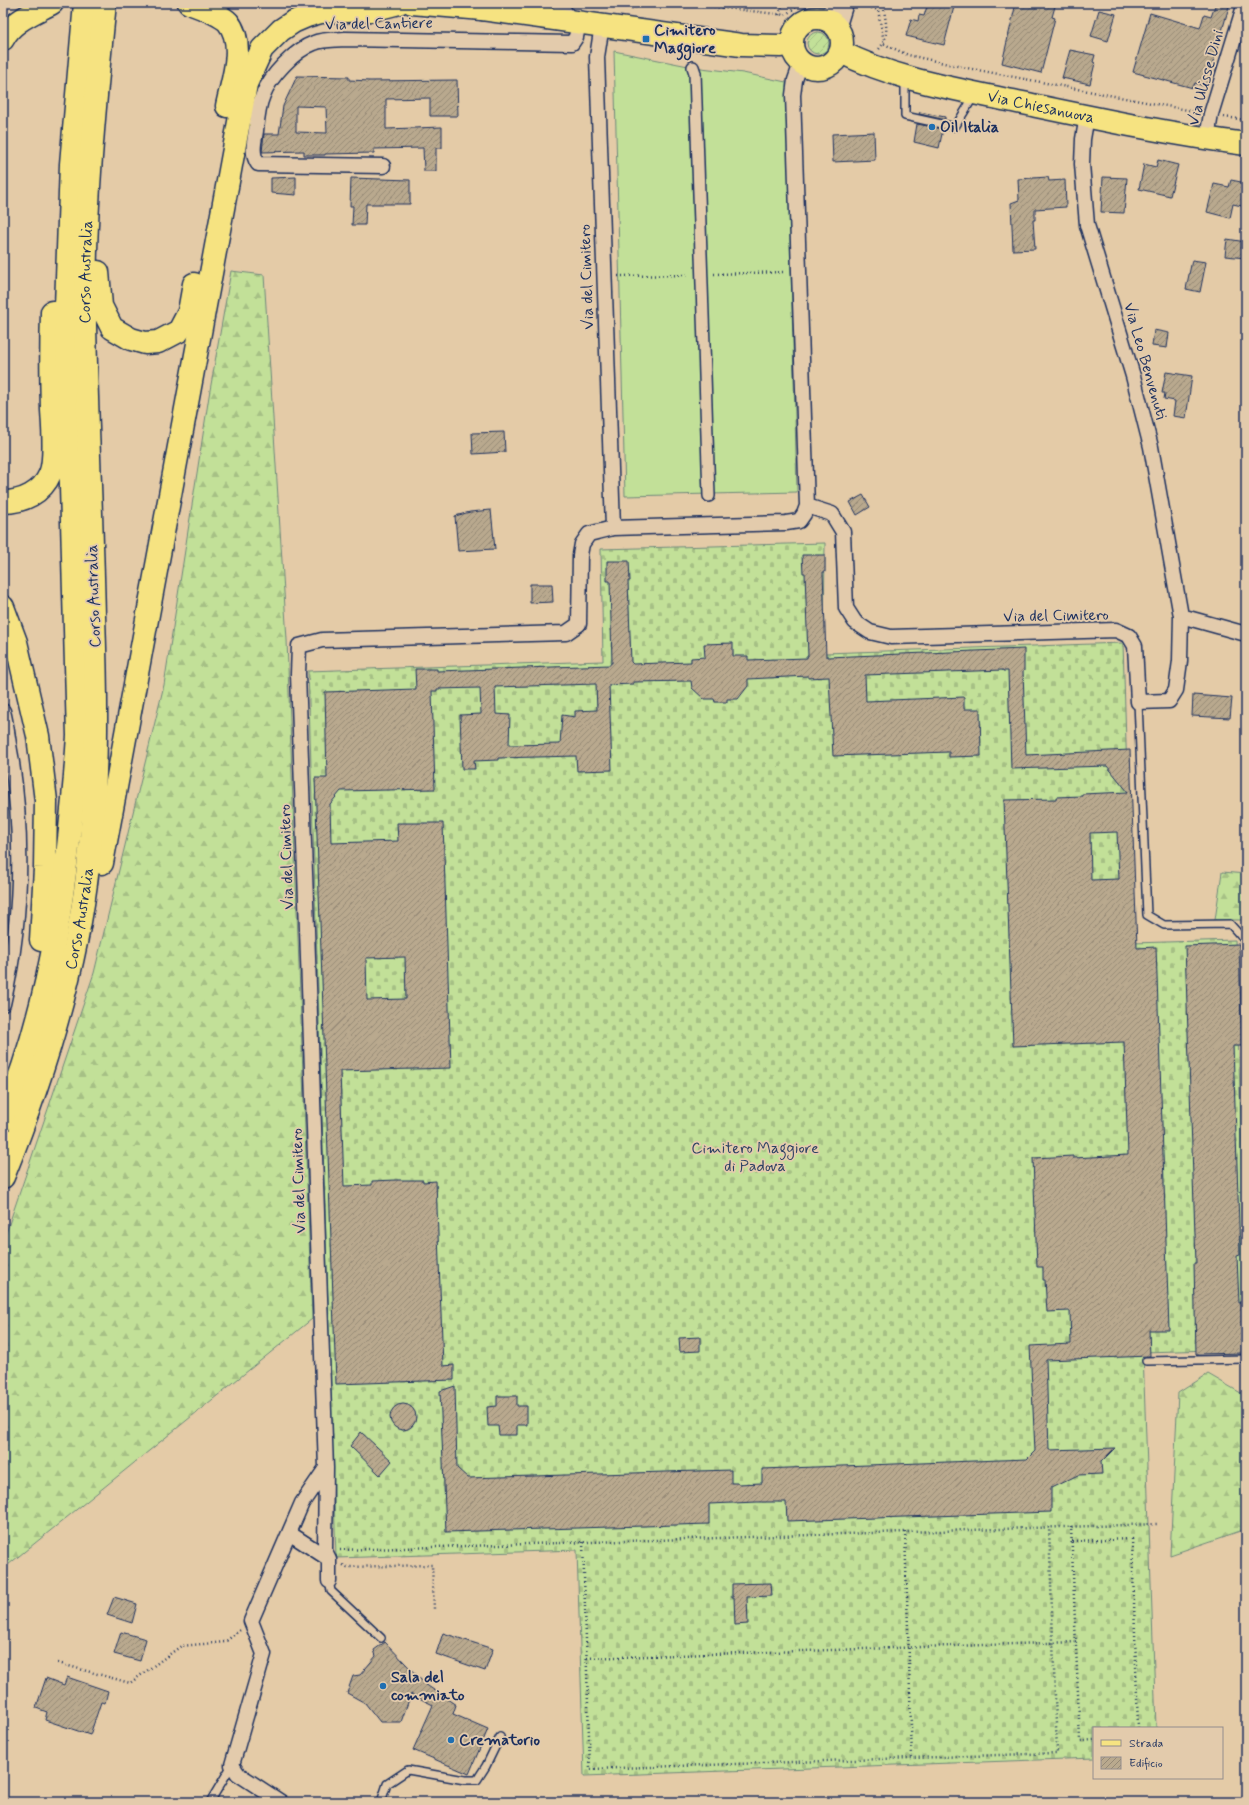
<svg xmlns="http://www.w3.org/2000/svg" width="1249" height="1805" viewBox="0 0 1249 1805" font-family="Mynerve,sans-serif">
<defs>
<pattern id="forest-firs" width="22" height="20" patternUnits="userSpaceOnUse"><rect width="22" height="20" fill="#c2e098"/><path d="M5 1l3.5 6h-7zM16 11l3.5 6h-7z" fill="#a6c085"/></pattern>
<pattern id="cemetery-stones" width="16" height="16" patternUnits="userSpaceOnUse"><rect width="16" height="16" fill="#c2e098"/><path d="M2 7V4a2 2 0 0 1 4 0v3zM10 15v-3a2 2 0 0 1 4 0v3z" fill="#a6c085"/></pattern>
<pattern id="garden-furrows" width="10" height="10" patternUnits="userSpaceOnUse"><rect width="10" height="10" fill="#c2e098"/><path d="M-1 1l2-2M0 10L10 0M9 11l2-2" fill="none" stroke="#a6c085"/></pattern>
<pattern id="building-hatch" width="6" height="6" patternUnits="userSpaceOnUse"><rect width="6" height="6" fill="#b9a98e"/><path d="M-1 1l2-2M0 6l6-6M5 7l2-2" fill="none" stroke="#968a77"/></pattern>
</defs>
<rect width="100%" height="100%" fill="#e4cba7"/>
<filter id="ink" filterUnits="userSpaceOnUse"><feTurbulence type="fractalNoise" baseFrequency=".025" numOctaves="2"/><feDisplacementMap in="SourceGraphic" scale="8" xChannelSelector="R" yChannelSelector="G"/><feConvolveMatrix kernelMatrix="1 2 1 2 8 2 1 2 1" color-interpolation-filters="sRGB"/></filter>
<g filter="url(#ink)">
<!-- built -->
<path fill="#d3be9f" d="M3,727L12,763L14,918L3,986Z"/>
<!-- grass -->
<path fill="#c2e098" stroke="#6e887b" d="M614,51L693,67L743,73L786,82L797,492L625,496Z"/>
<!-- forest -->
<path fill="url(#forest-firs)" stroke="#6e887b" d="M231,271L264,275L287,640L312,1319L3,1569V1242L94,973L164,685L209,396Z
M1222,872L1246,874V920H1215Z
M1208,1374L1246,1396V1529L1170,1555L1178,1393Z"/>
<!-- cemetery -->
<path fill="url(#cemetery-stones)" stroke="#6e887b" d="M825,543L824,653L1123,643L1132,943L1235,940L1246,1275V1349L1143,1352L1156,1728H1094V1758L584,1776L577,1550L336,1558L308,671L603,661L601,549Z"/>
<!-- garden -->
<path fill="url(#garden-furrows)" stroke="#6e887b" d="M807 43a11 11 0 1 1 22 0a11 11 0 1 1-22 0Z"/>
<!-- building -->
<path fill="url(#building-hatch)" stroke="#1b2f5e" fill-rule="evenodd" d="M928,3H955L944,45L906,36L911,19L918,21L919,15L924,16Z
M1016,3H1056L1052,17L1055,18L1041,73L1002,63Z
M1216,3H1230L1206,87L1195,83L1193,88L1133,72L1150,13L1200,28L1204,15L1211,17Z
M1099,10L1116,14L1108,41L1091,36Z
M1070,50L1095,55L1093,62L1095,63L1090,84L1062,78Z
M297,76L349,77V80L370,81L457,80L458,116H430V98L386,99V129L442,127V148H436V171H424L423,148L374,149V153L325,154V155H304V151L262,152L264,134H279L283,106ZM296,106L326,107L327,133L296,132Z
M920,112L945,117V120L919,114Z
M917,124L943,129L939,148L914,142Z
M874,132L875,160L833,162L832,134Z
M1158,160L1178,165L1170,196L1139,189L1144,164L1156,167Z
M296,177V195L271,193V178Z
M1048,177L1049,181L1065,180L1066,207L1035,209V220H1033L1035,249L1013,250L1011,203L1019,200L1018,179Z
M1103,177L1127,178L1124,213L1101,212Z
M351,178L410,180V204H366L365,225H352L353,206H350Z
M1231,180L1246,183V207L1233,204L1230,218L1207,212L1214,184L1229,187Z
M1227,239L1246,242V258L1225,256Z
M1192,260L1206,262L1200,292L1186,289Z
M1154,330L1169,333L1167,348L1152,346Z
M1166,372L1192,376L1186,418L1173,416L1175,401L1164,399L1165,393H1162Z
M504,432L505,452L473,454L472,433Z
M863,495L870,507L857,515L850,502Z
M491,510L495,549L458,551L455,516L470,512Z
M802,555H825V572H823L826,656H828V657L1024,649V671H1023L1026,755L1130,750L1137,948L1156,947L1169,1330H1149L1150,1356L1046,1360L1049,1450L1115,1448L1101,1462L1102,1474L1078,1475L1051,1488V1512L787,1521L786,1502H757L709,1504V1524L446,1532L440,1391L455,1386L457,1468L468,1478L731,1470V1483H738V1484L762,1483V1469L1027,1459L1035,1451L1030,1346L1071,1344L1070,1311L1047,1312L1045,1280H1043V1267H1037L1033,1158L1073,1156V1158L1128,1155L1124,1042L1013,1046L1004,800L1056,799V797L1082,796V794L1128,792L1107,766L1011,769L1008,671H1003V670L865,675L866,701L964,697V709H980L981,756L949,757V752L833,756L829,677L808,678V676L748,679V686L738,699H727V702H715L714,699H704L692,688L691,681L633,682V684L609,685L612,770L577,771L576,756L498,758V760L474,761L475,769H462L460,715L481,714L480,688L437,689V691H432L435,789L341,791L330,804L331,843L398,841L397,823H443L451,1068L340,1071L344,1186L372,1185V1181L396,1180H423V1182L436,1181L443,1366L454,1365V1380L336,1384L315,778H327L325,692L416,689L415,669H437V671L610,665V663H612L610,581H607V561H629L630,581H628L631,662L633,664L691,662V658L705,657L704,644L733,643V656H748V660L807,658V656H808L805,573H803ZM596,684L597,710L575,711V717L562,715L560,744L509,745L510,715L496,714L495,687ZM1117,832L1119,879L1091,880L1090,833ZM405,957L406,999L367,1000L366,958Z
M530,584H552L553,602L530,603Z
M1193,695L1232,698L1230,718L1192,716Z
M1239,944L1242,1046H1233L1240,1255L1237,1256L1239,1303L1246,1302V1353L1196,1354L1194,1263H1196L1185,946Z
M700,1337V1351L680,1352L679,1338Z
M497,1396H517V1406H527V1425H517V1435H499L498,1426H488L487,1407L497,1406Z
M390 1417a13 13 0 1 1 26 0a13 13 0 1 1-26 0Z
M361,1432L392,1461L380,1475L350,1446Z
M771,1583L772,1596L747,1597L748,1624L735,1625L734,1597H732V1584Z
M114,1597L137,1604L132,1623L107,1615Z
M121,1632L146,1639L140,1661L114,1654Z
M443,1633L493,1649L485,1671L436,1654Z
M385,1642L425,1684L456,1705L453,1714L488,1729L469,1774L413,1750L433,1705L411,1694L401,1722H380L365,1703L347,1693L353,1676L360,1675L376,1656L374,1650Z
M67,1677L108,1691L105,1703L101,1702L90,1735L45,1720L47,1712L36,1708L46,1678L64,1685Z"/>
<g fill="none" stroke-linecap="round" stroke-linejoin="round">
<!-- service casing -->
<g stroke="#1b2f5e" stroke-width="10">
<path id="service" d="M905,80V116L955,127L974,96
M1138,702L1147,915L1164,925L1230,924L1246,942
M1146,1361L1246,1359
M329,1581L331,1591L381,1638
M210,1802L232,1765
M381,1802L387,1784L408,1770L465,1780H477L486,1766L500,1737"/>
</g>
<!-- pedestrian casing -->
<g stroke="#1b2f5e" stroke-width="14">
<path id="pedestrian" d="M693,67L695,73L709,496"/>
</g>
<!-- minor casing -->
<g stroke="#1b2f5e" stroke-width="17">
<path id="minor" d="M559,3L571,21
M822,18L840,3
M602,25L597,57L613,528L786,523L799,521L804,514L807,506L793,95L795,80L801,63
M838,29L846,3
M1207,138L1211,114L1245,3
M383,166L258,164C251,154 254,142 256,131C257,119 258,106 263,95C270,76 295,50 314,43C323,39 335,40 345,39L572,43L576,37L579,22
M807,506L832,514L843,532L846,608L855,622L870,632L891,637L1116,630L1129,636L1135,646L1138,702L1169,701L1176,690L1180,661L1181,616L1151,447L1133,376L1087,225L1082,164L1083,139L1087,116
M1181,616L1246,634
M3,711C7,726 8,741 11,756C24,839 22,922 3,1004
M289,1533L329,1559
M329,1581V1559L325,1551L326,1468L298,674L299,646L322,640L566,633L579,624L580,555L582,544L589,534L613,528
M281,1802L238,1774L232,1765L264,1654L251,1621L302,1503L326,1468"/>
</g>
<!-- primary casing -->
<g stroke="#1b2f5e" stroke-width="25">
<g id="primary">
<path d="M412,3L482,9L741,45L781,46L792,43"/>
<circle cx="817" cy="43" r="25"/>
<path id="s1" d="M841,52C893,79 956,89 1013,101C1090,117 1168,134 1246,144"/>
</g>
</g>
<!-- trunk casing -->
<g stroke="#1b2f5e" stroke-width="25">
<g id="trunk">
<path d="M189,3C200,7 220,14 228,22C246,44 232,81 227,106"/>
<path d="M473,3L482,9"/>
<path d="M3,39C12,21 34,13 52,3"/>
<path d="M98,272L101,306L112,328L131,339L145,343L158,342L179,331L189,312L194,284"/>
<path d="M3,502C23,502 42,493 50,474C56,460 53,426 52,410C51,377 51,345 52,312"/>
<path d="M3,607L16,642L38,736L46,801L45,868L41,940"/>
<path d="M102,863L246,84L262,49L281,30L293,22L307,16L321,12L372,10L399,3"/>
<path d="M3,1120C54,999 69,866 78,736L66,307L71,164L85,3"/>
<path id="s2" d="M3,1177C43,1078 76,974 88,867C98,784 97,700 94,617C92,520 87,422 85,325C84,217 94,110 105,3"/>
</g>
</g>
<!-- path -->
<path stroke="#1b2f5e" stroke-width="2.5" stroke-dasharray="1 3" stroke-linecap="butt" d="M596,3L622,8
M682,3L785,15L802,3
M860,4L878,10L884,42
M631,9L645,3
M779,15L783,3
M884,44L908,55L962,67L1198,112
M879,49C891,36 885,20 883,3
M1224,117L1246,120
M714,274L785,272
M618,276L689,275
M1071,1526L1080,1741L1094,1740
M905,1532L912,1758
M1072,1541L1132,1539L1138,1728
M583,1542L590,1769L1057,1753L1049,1527
M340,1550L1157,1524
M343,1565L347,1567L432,1565L434,1609
M587,1658L1076,1642
M58,1663L130,1683L181,1646L225,1642L240,1630"/>
<!-- service -->
<use href="#service" stroke="#e3cbac" stroke-width="7"/>
<!-- pedestrian -->
<use href="#pedestrian" stroke="#e3cbac" stroke-width="11"/>
<!-- minor -->
<use href="#minor" stroke="#e3cbac" stroke-width="14"/>
<!-- primary -->
<use href="#primary" stroke="#f6e381" stroke-width="22"/>
<!-- trunk -->
<use href="#trunk" stroke="#f6e381" stroke-width="22"/>
</g>
</g>
<!-- markers -->
<g fill="#1f6fb2" stroke="#e3cbac" stroke-width="1.5">
<rect x="642" y="35" width="8" height="8" rx="2"/>
<circle cx="932" cy="127" r="4"/>
<circle cx="383" cy="1686" r="4"/>
<circle cx="451" cy="1740" r="4"/>
</g>
<g text-anchor="middle" dominant-baseline="central" stroke-width="3.5" stroke-linejoin="round" paint-order="stroke">
<!-- street labels -->
<g font-size="16" fill="#1b2f5e" stroke="#e3cbac">
<text transform="translate(379 24) rotate(-1)">Via del Cantiere</text>
<text transform="translate(1206 78) rotate(-75)">Via Ulisse Dini</text>
<text stroke="none"><textPath href="#s1" startOffset="208">Via Chiesanuova</textPath></text>
<text stroke="none"><textPath href="#s2" startOffset="918">Corso Australia</textPath></text>
<text transform="translate(587 277) rotate(-92)">Via del Cimitero</text>
<text transform="translate(1145 361) rotate(74)">Via Leo Benvenuti</text>
<text transform="translate(94 596) rotate(-92)">Corso Australia</text>
<text transform="translate(1056 616) rotate(-1)">Via del Cimitero</text>
<text transform="translate(287 857) rotate(-92)">Via del Cimitero</text>
<text stroke="none"><textPath href="#s2" startOffset="270">Corso Australia</textPath></text>
<text transform="translate(299 1181) rotate(-92)">Via del Cimitero</text>
</g>
<!-- poi labels -->
<g font-size="16" font-weight="bold" fill="#1b2f5e" stroke="#e3cbac" text-anchor="start">
<text x="654" y="30">Cimitero<tspan x="654" dy="18">Maggiore</tspan></text>
<text x="940" y="127">Oil Italia</text>
<text x="391" y="1677">Sala del<tspan x="391" dy="18">commiato</tspan></text>
<text x="459" y="1740">Crematorio</text>
</g>
<!-- park labels -->
<g font-size="16" fill="#2c4164" stroke="#e3cbac">
<text x="755" y="1148">Cimitero Maggiore<tspan x="755" dy="18">di Padova</tspan></text>
</g>
</g>
<!-- margin -->
<rect width="1249" height="1805" fill="none" stroke="#e3cbac" stroke-width="16"/>
<rect x="8" y="8" width="1233" height="1789" fill="none" stroke="#1b2f5e" stroke-width="1.5" filter="url(#ink)"/>
<!-- legend -->
<rect x="1093" y="1727" width="130" height="52" fill="#e3cbac" stroke="#938d8d"/>
<rect x="1101" y="1740" width="20" height="6" fill="#f6e381" stroke="#938d8d"/>
<text x="1129" y="1747" font-size="12" fill="#1b2f5e">Strada</text>
<rect x="1101" y="1757" width="20" height="12" fill="url(#building-hatch)" stroke="#938d8d"/>
<text x="1129" y="1767" font-size="12" fill="#1b2f5e">Edificio</text>
</svg>
